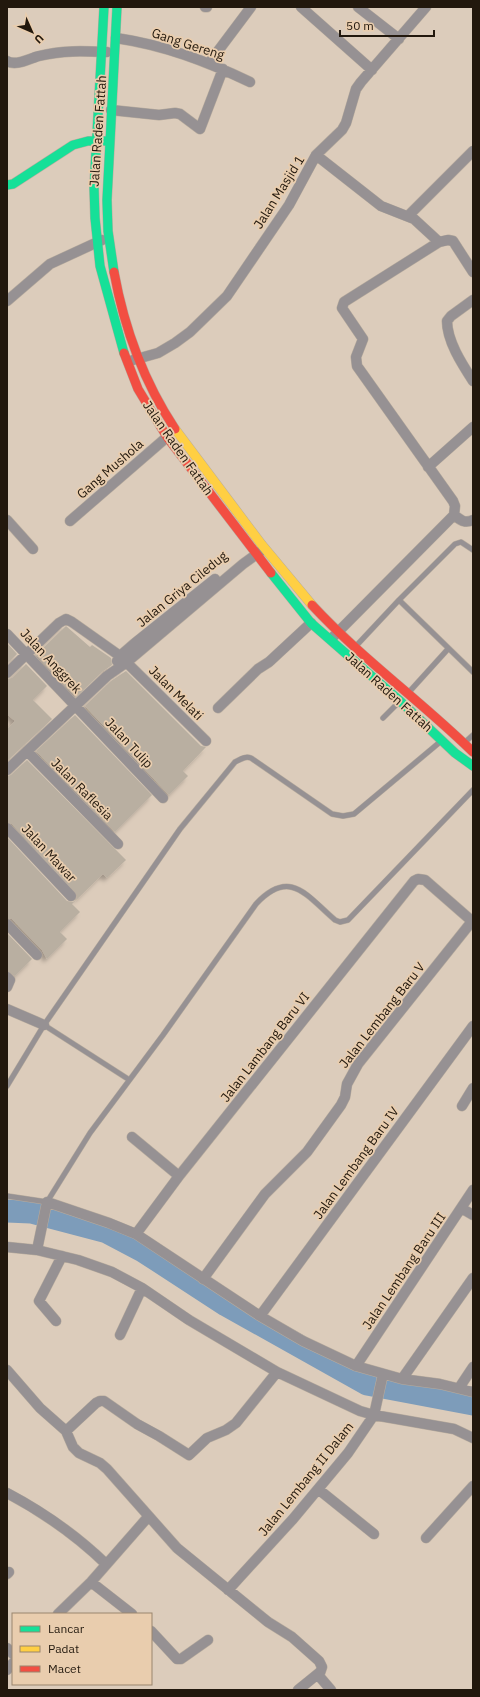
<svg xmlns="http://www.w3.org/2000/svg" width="480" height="1697" viewBox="0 0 480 1697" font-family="'IBM Plex Sans',sans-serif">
<defs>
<filter id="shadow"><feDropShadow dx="-3.5" dy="3.5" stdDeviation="2" flood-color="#0004"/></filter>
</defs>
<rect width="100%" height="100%" fill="#dcccbb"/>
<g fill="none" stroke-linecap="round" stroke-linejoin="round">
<!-- river -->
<path stroke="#7d9cba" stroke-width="23" d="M7,1211L31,1212L107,1232L143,1251L226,1305L367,1384L473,1404"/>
</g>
<!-- building -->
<path fill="#b9afa1" filter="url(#shadow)" d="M66,626L90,647L92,645L111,658L112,665L103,671L76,697L36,655Z
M7,643L17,654L7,664Z
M26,664L47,686L33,700L52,719L7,761V729L15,721L7,714V679L12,678Z
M126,671L201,746L206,747L183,771L188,776L169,795L85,706L111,681Z
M75,715L152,795L115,832L36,751Z
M27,760L126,860L107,878L103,874L72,904L80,912L60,932L67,939L47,959L42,950L12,919L7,918V837L67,901L73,902L76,900L77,895L12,824L7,822V776L11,775Z
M7,933L32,959L15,976L7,971Z"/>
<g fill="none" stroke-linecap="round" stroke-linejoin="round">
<!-- lane casing -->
<g stroke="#b8ac9e" stroke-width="6">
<path id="lane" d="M399,600L473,672
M356,646L399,600L455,544L461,542L473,550
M410,691L448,649
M383,718L399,702
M464,743L473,735
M44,1025L128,1079
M7,1086L44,1025L180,829L235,762C241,759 245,756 251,758L332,814L343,816L354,814L440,742
M7,1196L47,1202L90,1133L163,1035L256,904C290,868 306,895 335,920L340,922L348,920L473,790"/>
</g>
<!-- street casing -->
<g stroke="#b8ac9e" stroke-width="11">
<path id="street" d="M205,7H207
M301,7L372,70
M358,7L399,39
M116,38C164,45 206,61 250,82
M7,61C16,67 30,58 39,56C62,50 84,51 107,52
M209,63L251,7
M111,110L159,115L175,113L180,114L200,129L223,69
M316,155L381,206L414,219L439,242
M408,216L473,151
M473,300L451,316L447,321C447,341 462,364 473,381
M7,301L50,264L102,240
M133,360L158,353L175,343L190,332L227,296L289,205L316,155L342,130L346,123L356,89L361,82L426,7
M428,467L473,427
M454,515C461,520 464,524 473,520
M7,520L33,549
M70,521L167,437
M7,634L163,798
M333,637L454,515L455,506L453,501L357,366L356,357L363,339L342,308L344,302L439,242L448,240L453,241L473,272
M117,661L120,656L135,643L215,579
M7,673L59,623L66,619L72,622L120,656L206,741
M218,708L258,669L269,662L311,623
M27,751L118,844
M7,770L107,676L127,662L243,564L261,551
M7,828L71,896
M7,924L37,955
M7,977L10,980L7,987
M7,1009L44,1025
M462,1106L473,1088
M132,1137L179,1176
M461,1208L473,1215
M136,1234L179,1176L414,881L418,879L425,880L473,922
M7,1247L37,1250L78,1260L112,1272L142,1288L189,1320L277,1372L360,1411L374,1415L454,1429L473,1438
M37,1250L47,1202L109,1223L136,1234L260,1316L303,1341L356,1366L402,1379L440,1384L473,1392
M203,1279L265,1194L307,1152L341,1105L345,1097L347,1084L358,1064L473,920
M260,1316L473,1026
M56,1321L39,1301L62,1256
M120,1335L142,1288
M356,1366L473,1190
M7,1370L40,1408L66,1431L73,1447L79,1453L100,1463L107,1469L177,1548L268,1622L292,1637L319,1661L322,1667L319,1676L331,1690
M402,1379L473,1278
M459,1388L473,1367
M66,1431L96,1403L100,1401H104L137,1424L159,1436L189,1455L207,1438L226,1430L236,1423L277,1372
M318,1489L374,1534
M7,1493C43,1512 77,1536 106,1564
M426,1538L473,1486
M7,1574L9,1572
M91,1582L132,1614
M228,1590L293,1519L348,1453L374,1415L383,1374
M58,1614L91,1582L148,1517
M151,1631L177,1659H181L208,1640
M7,1648L13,1654
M7,1670L13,1663
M298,1690L319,1673"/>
</g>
<!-- fast casing -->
<g stroke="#b8ac9e" stroke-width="10">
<path id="fast" d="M104,7L94,187L95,218L100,266L124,353
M7,185L13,184L73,145L88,141H106
M114,272L108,231L107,200L117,7
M271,573L311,623L400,701L455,753L473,766"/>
</g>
<!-- slow casing -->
<g stroke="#b8ac9e" stroke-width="10">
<path id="slow" d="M175,429L262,545L312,605"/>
</g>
<!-- jam casing -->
<g stroke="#b8ac9e" stroke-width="10">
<path id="jam" d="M114,272C124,327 144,382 175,429
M124,353L138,389L167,437L271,573
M312,605C362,659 421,701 473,752"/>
</g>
<!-- lane -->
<use href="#lane" stroke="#969193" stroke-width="5"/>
<!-- street -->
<use href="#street" stroke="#969193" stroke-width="10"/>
<!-- fast -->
<use href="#fast" stroke="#16e098" stroke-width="9"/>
<!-- slow -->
<use href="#slow" stroke="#ffcf43" stroke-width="9"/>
<!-- jam -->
<use href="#jam" stroke="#f24e42" stroke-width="9"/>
</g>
<g text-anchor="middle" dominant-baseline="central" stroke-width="3.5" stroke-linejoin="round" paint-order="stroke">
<!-- street labels -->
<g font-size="13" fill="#22180d" stroke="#e9cdae">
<text transform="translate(188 44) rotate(18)">Gang Gereng</text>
<text transform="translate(98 131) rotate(-86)">Jalan Raden Fattah</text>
<text transform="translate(279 192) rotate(-58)">Jalan Masjid 1</text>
<text transform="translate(178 448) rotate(55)">Jalan Raden Fattah</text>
<text transform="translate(110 469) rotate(-41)">Gang Mushola</text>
<text transform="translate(182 589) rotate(-39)">Jalan Griya Ciledug</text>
<text transform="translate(51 661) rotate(47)">Jalan Anggrek</text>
<text transform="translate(389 692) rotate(42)">Jalan Raden Fattah</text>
<text transform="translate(176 693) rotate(45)">Jalan Melati</text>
<text transform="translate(129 743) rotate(47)">Jalan Tulip</text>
<text transform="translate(82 789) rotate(45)">Jalan Raflesia</text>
<text transform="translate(49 853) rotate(47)">Jalan Mawar</text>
<text transform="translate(382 1015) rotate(-52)">Jalan Lembang Baru V</text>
<text transform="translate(265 1047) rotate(-52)">Jalan Lambang Baru VI</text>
<text transform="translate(356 1163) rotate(-54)">Jalan Lembang Baru IV</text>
<text transform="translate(404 1271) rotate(-56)">Jalan Lembang Baru III</text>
<text transform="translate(306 1479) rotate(-51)">Jalan Lembang II Dalam</text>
</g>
</g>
<!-- border -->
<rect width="480" height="1697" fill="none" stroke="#22180d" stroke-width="16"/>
<!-- legend -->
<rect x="12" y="1613" width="140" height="72" fill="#e9cdae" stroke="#99856e"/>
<rect x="20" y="1626" width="20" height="6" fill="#16e098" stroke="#99856e"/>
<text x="48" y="1633" font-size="12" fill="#22180d">Lancar</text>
<rect x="20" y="1646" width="20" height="6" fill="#ffcf43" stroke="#99856e"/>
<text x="48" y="1653" font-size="12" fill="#22180d">Padat</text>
<rect x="20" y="1666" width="20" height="6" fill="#f24e42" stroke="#99856e"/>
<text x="48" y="1673" font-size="12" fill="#22180d">Macet</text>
<!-- north arrow -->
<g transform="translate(32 32) rotate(135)" stroke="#e9cdae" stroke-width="3" paint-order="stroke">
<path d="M0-3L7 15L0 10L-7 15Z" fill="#22180d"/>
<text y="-6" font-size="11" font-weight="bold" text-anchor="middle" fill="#22180d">U</text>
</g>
<!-- scale -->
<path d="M340 30v6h94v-6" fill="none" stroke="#22180d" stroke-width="2"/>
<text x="346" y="30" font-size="12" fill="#22180d" stroke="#e9cdae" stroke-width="3" paint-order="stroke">50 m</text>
</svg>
